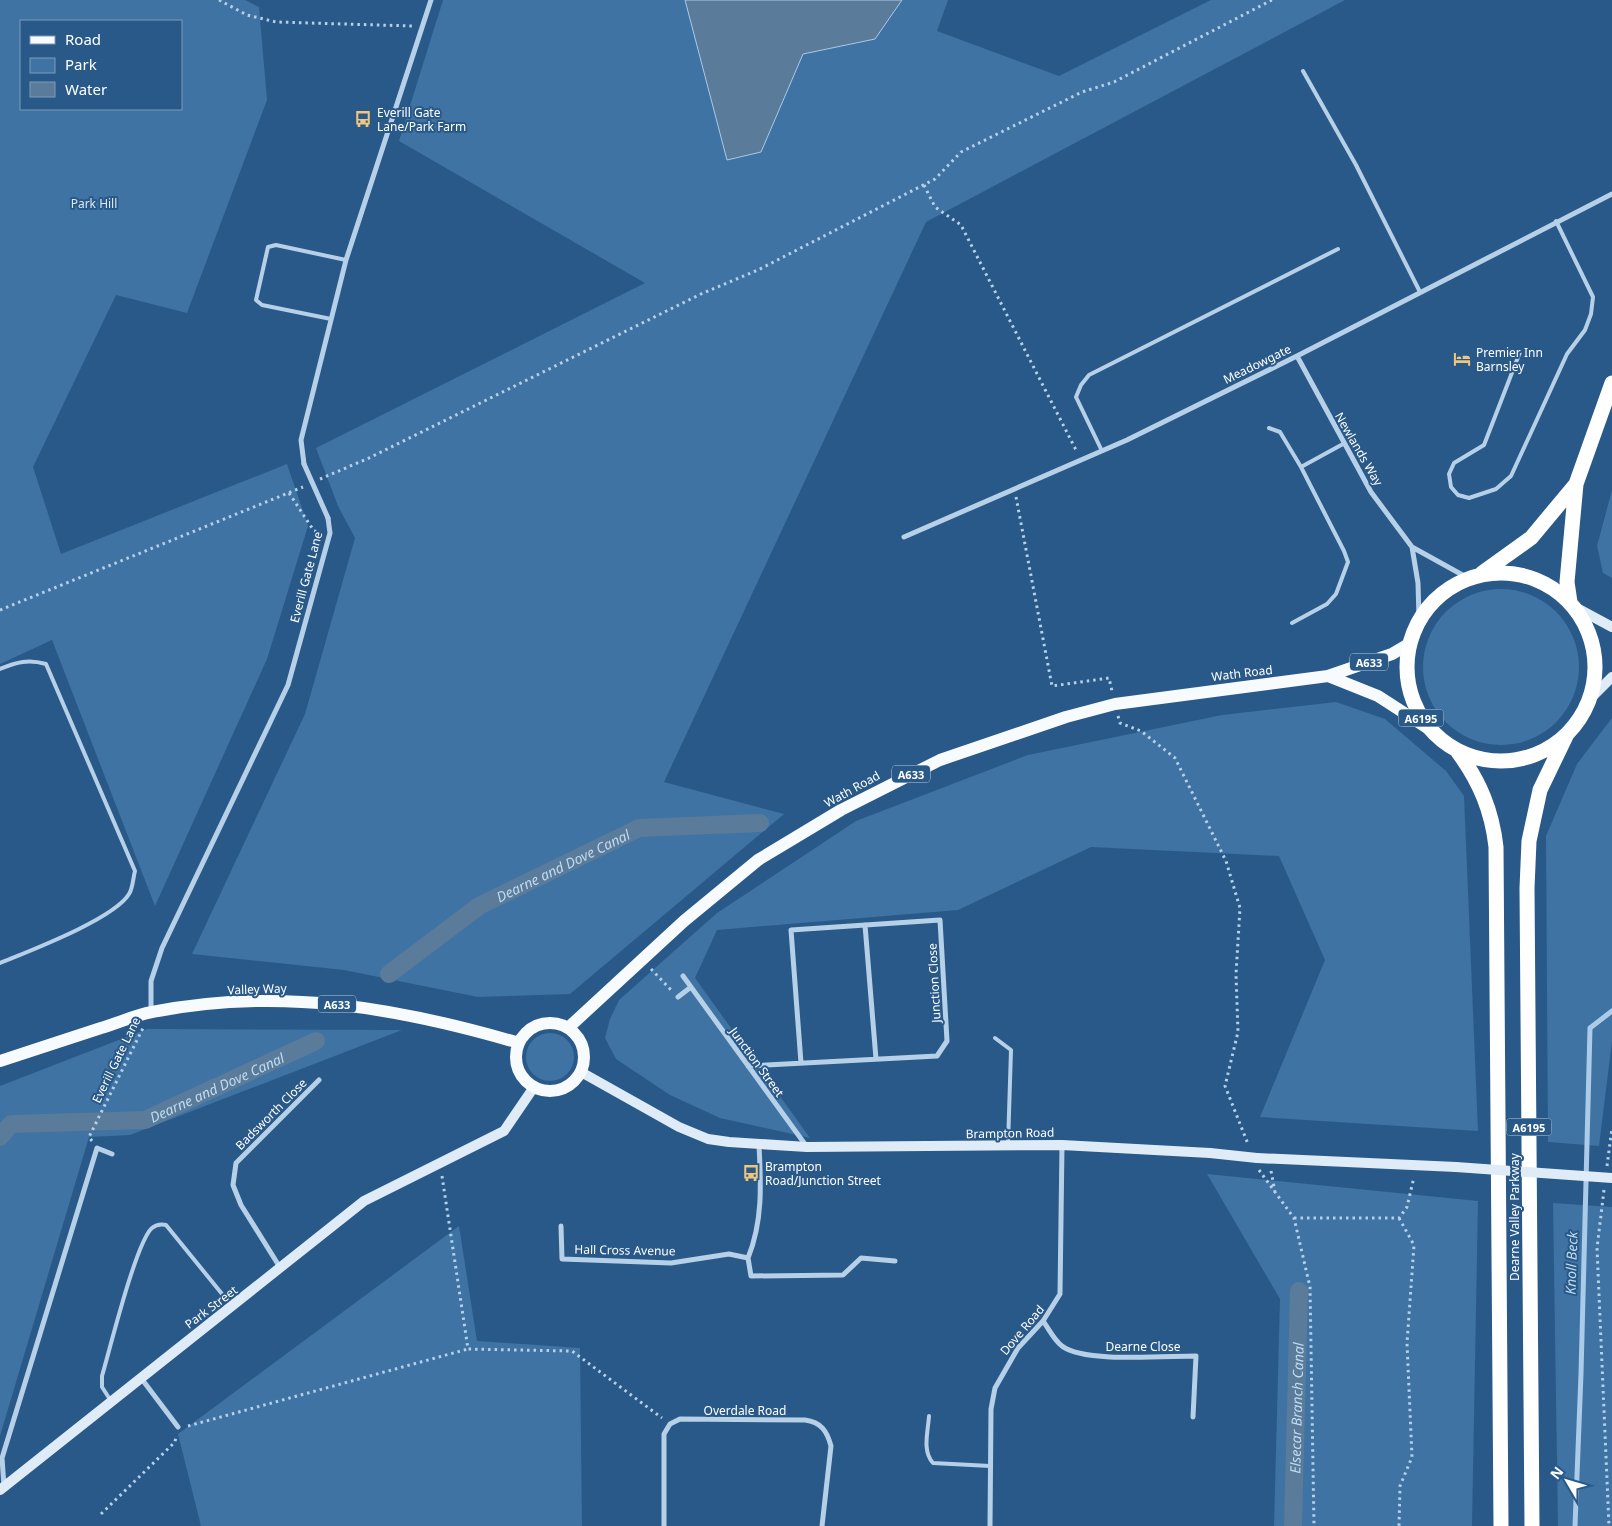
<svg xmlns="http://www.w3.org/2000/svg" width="1612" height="1526" viewBox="0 0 1612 1526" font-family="'Noto Sans',sans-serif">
<rect width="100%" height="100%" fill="#295988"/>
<!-- green -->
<path fill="#3e73a4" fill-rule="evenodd" d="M0,0H245L259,7L267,100L187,313L116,295L33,467L61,554L287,464L308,526L267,659L155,906L52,640L0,664ZM21,21H181V109H21Z
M443,0H685L727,160L761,152L803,54L875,39L902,0H948L937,31L1059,76L1211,0H1345L926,222L664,782L784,814L570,994L478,997L344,970L192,954L305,714L355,538L338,506L316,448L645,283L399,141Z
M1612,490V578L1603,573L1597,546Z
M1423 667a78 78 0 1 1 156 0a78 78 0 1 1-156 0Z
M1336,702L1385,719L1446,771L1464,796L1478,1131L1260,1117L1325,960L1279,856L1091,847L958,910L717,930L695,978L810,1138L720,1118L670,1095L616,1059L605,1038L610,1019L619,1000L717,913L856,821L1028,755L1222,715Z
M1612,718V1041L1599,1146L1548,1142L1546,836L1577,764Z
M147,1029L402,1030L130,1135L89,1137L0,1436V1086Z
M526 1057a24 24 0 1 1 48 0a24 24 0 1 1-48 0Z
M1207,1174L1478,1201L1472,1526H1274L1280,1299Z
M1553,1203L1612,1207V1526H1558Z
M459,1226L477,1341L580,1348L582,1526H201L178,1434Z"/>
<!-- water -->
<path fill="#5a7b9a" stroke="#abcbe8" d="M685,0H902L875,39L803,54L761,152L727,160Z"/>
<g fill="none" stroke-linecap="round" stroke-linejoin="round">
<!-- stream -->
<path stroke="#abcbe8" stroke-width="5" d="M1575,1526L1581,1374L1590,1028L1612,1011"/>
<!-- canal -->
<g stroke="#5a7b9a" stroke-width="18">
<path id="s1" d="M389,974L479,906L639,828L760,823"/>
<path id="s2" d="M0,1137L11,1124L145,1120L316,1041"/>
<path id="s3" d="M1293,1526L1299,1291"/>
</g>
<!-- path -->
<path stroke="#b6d0e8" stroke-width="3" stroke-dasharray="2.5 4" stroke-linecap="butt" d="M219,0L247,15L276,22L412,26
M924,185L935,207L961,225L1077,452
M320,479L369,458L703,293L758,270L935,179L961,152L1082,92L1114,82L1272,0
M289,493L314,531L320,532
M1016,497L1052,686L1109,678L1112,691
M0,610L303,487
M1118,716L1120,723L1141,731L1175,758L1226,861L1240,908L1236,974L1238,1032L1225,1086L1248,1144
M651,969L672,991
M92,1141L89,1137L143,1028
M1607,1166L1612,1128
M1259,1170L1294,1218L1310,1287L1314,1526
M1271,1171L1275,1192
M442,1176L468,1349L572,1351L662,1418
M1604,1190L1597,1248L1609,1526
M1294,1218H1399L1407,1207L1414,1177
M1399,1218L1414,1245L1407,1343L1412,1457L1400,1486L1399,1526
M188,1426L468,1349
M101,1514L175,1442L176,1436"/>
<!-- lane -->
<path stroke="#b6d0e8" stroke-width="4" d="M1303,71L1356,165L1420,292
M331,319L262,305L256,300L268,247L276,245L346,260
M1520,352L1484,445L1454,463L1449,474L1451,487L1458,495L1469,498L1496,489L1511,476L1567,354L1585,330L1591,314L1593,297L1556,221
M1269,428L1280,432L1301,467L1344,551L1348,562L1336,594L1327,604L1292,623
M1102,451L1076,397L1081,385L1089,375L1338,249
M1301,467L1343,444
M0,669C17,662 28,659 46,664L135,871C133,878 133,888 129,894C114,919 29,951 0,963
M995,1038L1011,1050L1008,1145
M111,1401L102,1387V1376C110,1349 136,1242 152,1228C157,1224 161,1224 166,1225L231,1305
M929,1416C928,1432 922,1451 933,1463L990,1466"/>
<!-- street -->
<path stroke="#b6d0e8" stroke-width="5" d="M1297,356L1371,492L1412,547L1468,578
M304,464L301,440L346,260L431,0
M904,537L1127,440L1297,356L1612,194
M1412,547L1418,583L1419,619
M865,925L876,1059
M683,976L807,1147
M678,997L691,987
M151,1012V981L162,948L288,685L330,533L328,518
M748,1066L937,1056L947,1041L940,920L791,930L801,1063
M561,1226L562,1259L671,1263L729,1254L748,1258
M748,1258L751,1276L843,1275L861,1258L895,1261
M748,1258C763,1221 761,1184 759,1145
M281,1269L241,1205L233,1185L236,1163L319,1080
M1043,1321C1049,1329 1054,1340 1062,1346C1083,1363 1165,1356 1196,1356L1193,1417
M141,1378L178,1427
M4,1486L2,1458L97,1148L112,1154
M664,1526V1434L670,1424L680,1419L805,1420C821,1422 827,1431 831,1446L822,1526
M990,1526L991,1409L995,1388L1018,1348L1043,1321L1060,1294L1062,1145"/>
<!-- secondary -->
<path stroke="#dfebf7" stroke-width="10" d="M1573,606L1612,627
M1589,700L1612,677
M581,1072L679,1127L708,1139L729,1142L807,1147L1062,1145L1210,1153
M1257,1158L1456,1167
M0,1490L364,1201L504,1131L534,1087"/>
<!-- primary -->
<path stroke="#f8fbfe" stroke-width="12" d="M1328,676L1378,696L1429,729
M516 1057a34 34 0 1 1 68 0a34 34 0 1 1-68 0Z
M568,1028L684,921L758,860L841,810L940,760L1066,717L1115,704L1328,676L1392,654L1409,644
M0,1061C34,1050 67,1039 101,1028C118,1023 135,1015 152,1012C279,987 396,1007 519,1043"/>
<!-- highway -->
<path stroke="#fff" stroke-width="15" d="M1407 667a94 94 0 1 1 188 0a94 94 0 1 1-188 0Z
M1482,573L1531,538L1576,484
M1570,602L1567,582L1576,484L1612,383
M1458,752C1480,782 1492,811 1496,847L1501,1526
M1532,1526L1527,888L1529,841L1540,790L1567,734"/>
<!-- street-bridge -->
<path stroke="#b6d0e8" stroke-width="5" d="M304,464L328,518"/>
<!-- secondary-bridge -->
<path stroke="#dfebf7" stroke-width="10" d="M1210,1153L1257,1158
M1456,1167L1612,1178"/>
</g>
<!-- icons -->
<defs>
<g id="bus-bare" transform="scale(1.35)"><path d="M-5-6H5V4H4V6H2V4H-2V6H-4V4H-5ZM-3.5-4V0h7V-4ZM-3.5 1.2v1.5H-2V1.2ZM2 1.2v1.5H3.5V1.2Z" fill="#efc67d" stroke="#295988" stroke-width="2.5" paint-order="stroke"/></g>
<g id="hotel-bare" transform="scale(1.35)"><path d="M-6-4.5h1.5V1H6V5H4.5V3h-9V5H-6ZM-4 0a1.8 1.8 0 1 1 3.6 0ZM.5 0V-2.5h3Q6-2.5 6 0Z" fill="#efc67d" stroke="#295988" stroke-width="2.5" paint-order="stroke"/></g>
</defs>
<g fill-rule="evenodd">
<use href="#bus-bare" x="363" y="119"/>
<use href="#hotel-bare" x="1462" y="359"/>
<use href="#bus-bare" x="751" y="1173"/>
</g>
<g text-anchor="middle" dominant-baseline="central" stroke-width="4" stroke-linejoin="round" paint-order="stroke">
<!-- shield labels -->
<g fill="#295988" stroke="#bfcddb" stroke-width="1">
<rect x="1350" y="653.5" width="38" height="17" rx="4"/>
<rect x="1398.5" y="709.5" width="45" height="17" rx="4"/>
<rect x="892" y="765.5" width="38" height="17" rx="4"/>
<rect x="318" y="995.5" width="38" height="17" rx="4"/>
<rect x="1506.5" y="1118.5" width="45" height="17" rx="4"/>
</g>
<g font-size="11" font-weight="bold" fill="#fff">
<text x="1369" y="662">A633</text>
<text x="1421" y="718">A6195</text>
<text x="911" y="774">A633</text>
<text x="337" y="1004">A633</text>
<text x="1529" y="1127">A6195</text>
</g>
<!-- poi labels -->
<g font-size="12" fill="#fff" stroke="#295988" text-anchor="start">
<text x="377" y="112">Everill Gate<tspan x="377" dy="14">Lane/Park Farm</tspan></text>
<text x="1476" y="352">Premier Inn<tspan x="1476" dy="14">Barnsley</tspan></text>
<text x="765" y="1166">Brampton<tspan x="765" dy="14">Road/Junction Street</tspan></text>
</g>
<!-- park labels -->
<g font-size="12" fill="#d9e9f7" stroke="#295988">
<text x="94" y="203">Park Hill</text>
</g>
<!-- street labels -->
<g font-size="12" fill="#fff" stroke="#295988">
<text transform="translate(1257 364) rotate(-26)">Meadowgate</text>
<text transform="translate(1359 449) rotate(60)">Newlands Way</text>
<text transform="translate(306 577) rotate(-75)">Everill Gate Lane</text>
<text transform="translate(1242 673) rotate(-7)">Wath Road</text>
<text transform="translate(852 789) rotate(-29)">Wath Road</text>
<text transform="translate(934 983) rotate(-93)">Junction Close</text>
<text transform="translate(257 989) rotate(-2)">Valley Way</text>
<text transform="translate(116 1060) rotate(-64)">Everill Gate Lane</text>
<text transform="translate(757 1062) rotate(54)">Junction Street</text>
<text transform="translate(271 1114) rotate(-45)">Badsworth Close</text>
<text transform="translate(1010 1133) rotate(-1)">Brampton Road</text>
<text transform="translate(1514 1217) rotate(-90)">Dearne Valley Parkway</text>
<text transform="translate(625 1250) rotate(1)">Hall Cross Avenue</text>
<text transform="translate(211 1307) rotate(-37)">Park Street</text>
<text transform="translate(1022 1330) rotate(-50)">Dove Road</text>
<text x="1143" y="1346">Dearne Close</text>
<text x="745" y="1410">Overdale Road</text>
</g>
<!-- water labels -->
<g font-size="14" font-style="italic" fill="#c1daef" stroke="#295988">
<text stroke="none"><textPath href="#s1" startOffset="206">Dearne and Dove Canal</textPath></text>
<text stroke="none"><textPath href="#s2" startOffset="230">Dearne and Dove Canal</textPath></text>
<text transform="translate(1571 1263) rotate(-88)">Knoll Beck</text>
<text stroke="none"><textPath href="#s3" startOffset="118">Elsecar Branch Canal</textPath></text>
</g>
</g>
<!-- legend -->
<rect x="20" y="20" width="162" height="90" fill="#295988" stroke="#7f9bb8"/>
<rect x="30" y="36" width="25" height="8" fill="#f8fbfe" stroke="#7f9bb8"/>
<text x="65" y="45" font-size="15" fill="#ffffff">Road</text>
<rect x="30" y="58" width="25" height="15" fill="#3e73a4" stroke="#7f9bb8"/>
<text x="65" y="70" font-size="15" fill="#ffffff">Park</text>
<rect x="30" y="82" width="25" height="15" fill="#5a7b9a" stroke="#7f9bb8"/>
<text x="65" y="95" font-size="15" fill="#ffffff">Water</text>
<!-- north arrow -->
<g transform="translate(1567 1481) rotate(308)" stroke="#295988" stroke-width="4" paint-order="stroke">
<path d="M0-4L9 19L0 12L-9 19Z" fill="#ffffff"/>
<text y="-8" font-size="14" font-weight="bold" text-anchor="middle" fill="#ffffff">N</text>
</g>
</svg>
